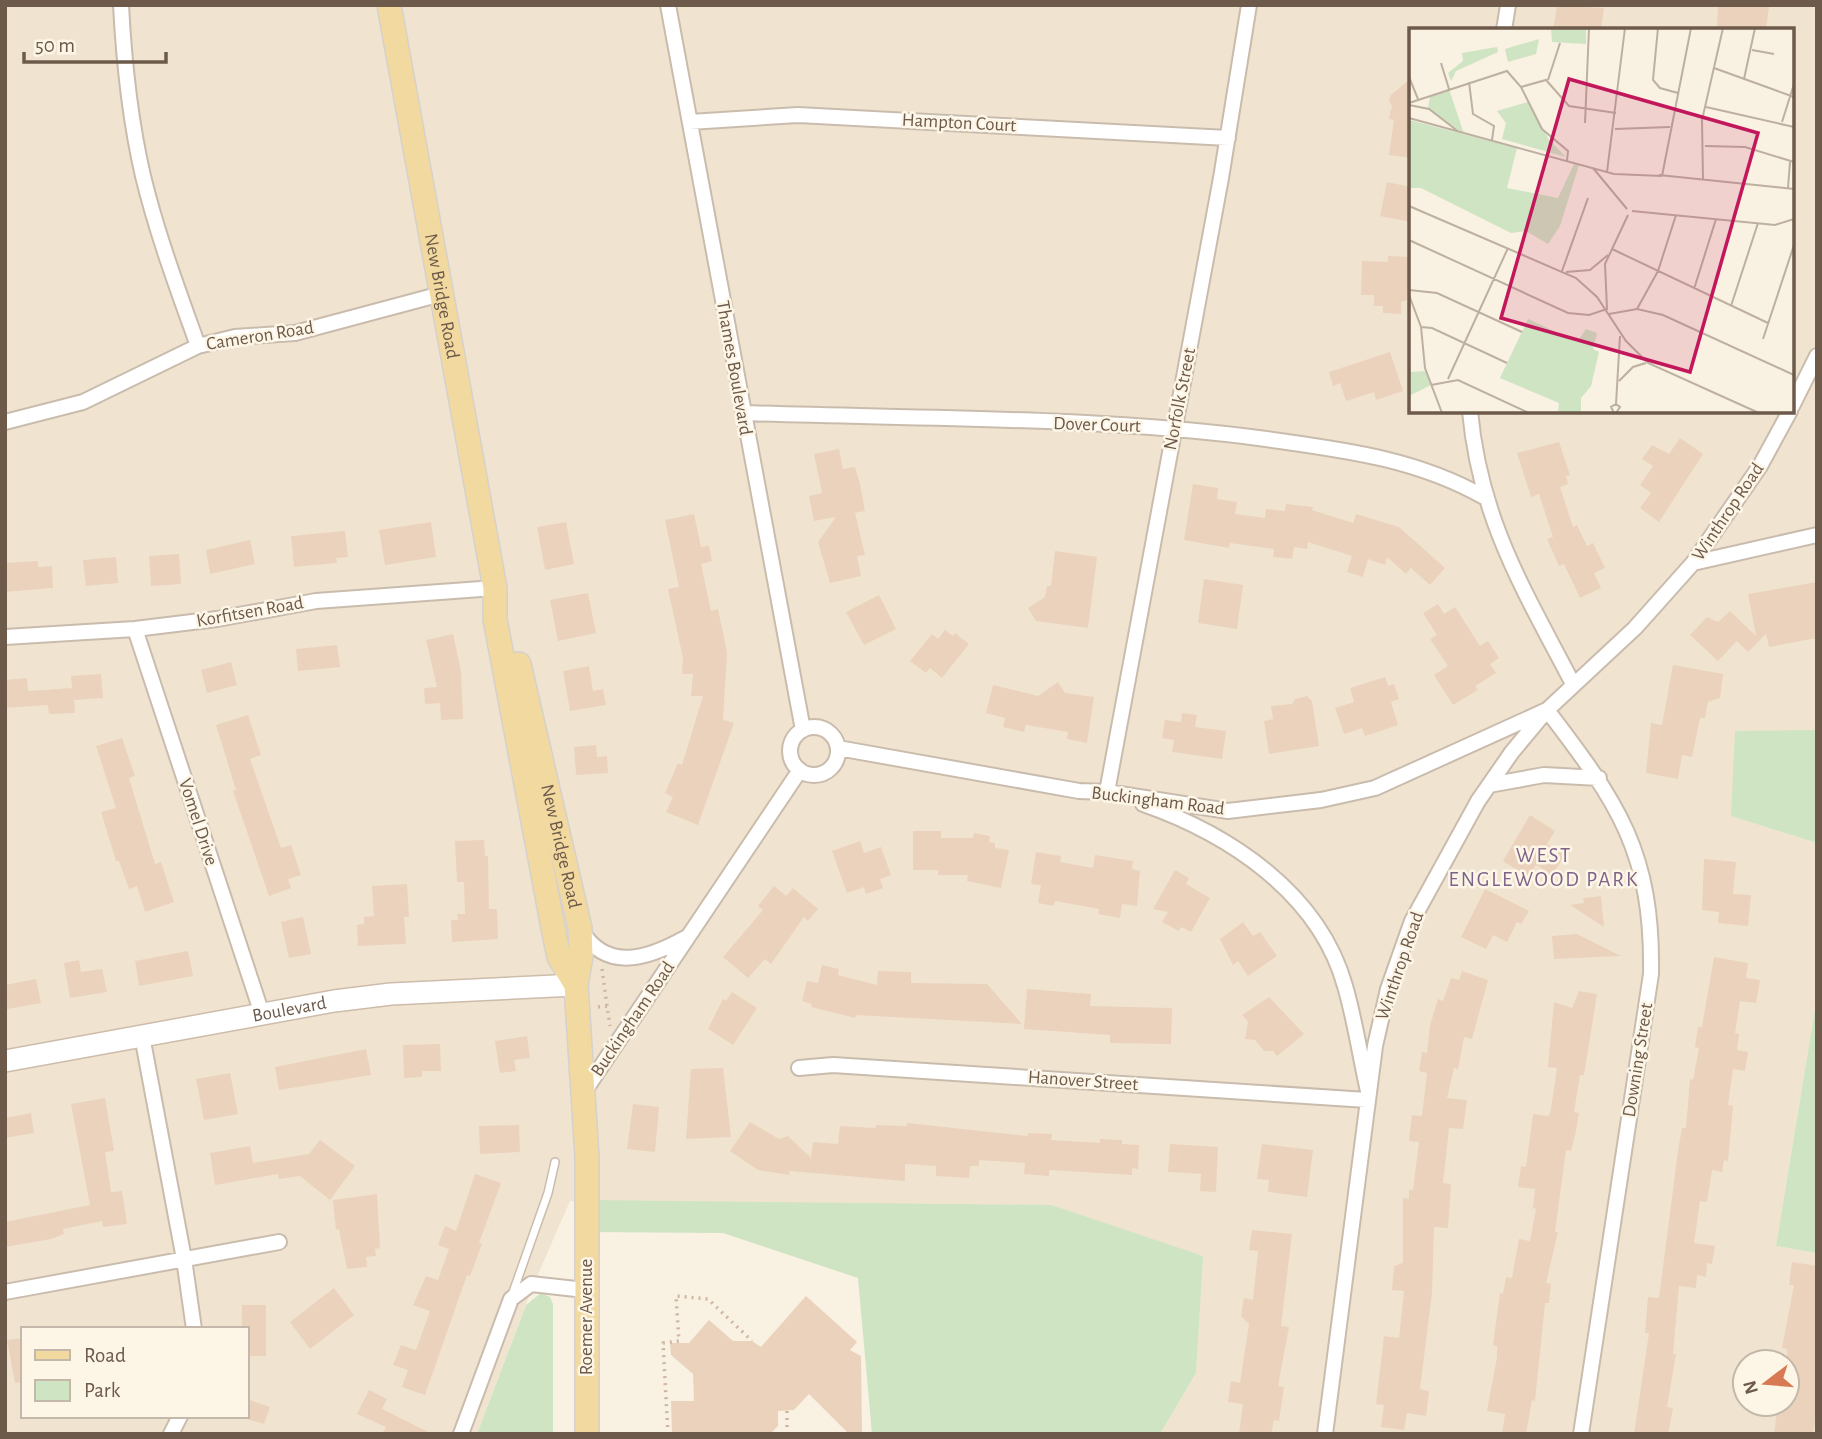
<svg xmlns="http://www.w3.org/2000/svg" width="1822" height="1439" viewBox="0 0 1822 1439" font-family="'Alegreya Sans',sans-serif">
<rect width="100%" height="100%" fill="#f9f1e2"/>
<!-- residential -->
<path fill="#f0e4d1" fill-rule="evenodd" d="M5,5H1817V730L1801,732L1731,816L1817,843V997L1776,1246L1817,1253V1434H1160L1196,1373L1202,1255L587,1200L570,1201L532,1288L477,1434H5ZM1411,30H1792V411H1411ZM23,1329H247V1416H23ZM1745,1362H1787V1404H1745Z"/>
<!-- green -->
<path fill="#cee4c2" d="M1817,730V843L1731,816L1735,731Z
M1817,997V1253L1776,1246Z
M587,1200L1051,1205L1203,1256L1196,1373L1160,1434H872L858,1278L723,1233L587,1232Z
M541,1293L550,1297L553,1304V1434H477L526,1305Z"/>
<!-- building -->
<path fill="#ebd2bc" d="M1557,5L1604,8L1601,30H1553Z
M1718,5L1769,7L1766,30H1717Z
M1411,78V158L1389,155L1394,120L1389,119L1392,106L1389,101L1390,96Z
M1387,182L1411,187V222L1380,216Z
M1388,256L1411,257V290H1407V300L1401,302V314L1383,313V306H1374V295H1361L1362,261L1388,262Z
M1390,352L1403,391L1376,400L1374,392L1346,401L1340,383L1333,386L1329,372Z
M1680,438L1703,454L1659,522L1640,508L1651,493L1640,485L1653,466L1642,459L1652,445L1669,454Z
M1559,442L1570,475L1566,476L1568,484L1560,487L1573,527L1577,525L1587,546L1593,543L1605,568L1594,573L1601,588L1580,598L1564,564L1559,566L1547,539L1553,537L1539,494L1531,497L1517,453Z
M839,449L843,469L855,467L860,484L865,511L855,513L865,555L857,556L861,576L830,583L818,542L836,517L814,521L809,496L822,493L814,454Z
M1193,484L1218,488L1217,499L1237,502L1235,514L1265,518L1266,509L1285,511L1286,504L1313,507L1312,510L1353,523L1356,514L1399,527L1445,568L1430,585L1411,568L1406,574L1387,557L1385,565L1368,559L1363,577L1347,572L1352,556L1308,542L1307,549L1294,547L1292,559L1273,557L1274,549L1230,543L1229,548L1184,540Z
M694,514L701,547L709,546L712,561L701,564L711,611L718,609L727,652L723,720L734,723L698,825L666,812L673,797L665,793L678,763L682,765L703,696H691L693,674H682L683,658L668,589L679,587L665,520Z
M431,522L436,557L385,565L379,530Z
M566,522L574,564L545,570L537,527Z
M345,531L348,557L336,558L337,563L294,567L291,536Z
M250,540L255,564L210,574L206,550Z
M1055,551L1097,557L1088,628L1036,621L1028,608L1045,597L1047,586H1051Z
M179,554L181,584L151,586L149,556Z
M116,557L118,583L86,586L83,560Z
M38,561V567L52,566L53,588L5,592V563Z
M1204,579L1243,585L1237,629L1198,623Z
M1817,582V638L1769,647L1766,634L1748,652L1737,641L1718,661L1690,635L1707,617L1718,622L1730,611L1756,636L1748,594Z
M588,593L596,633L558,641L550,600Z
M879,595L896,629L864,645L846,612Z
M1438,604L1444,614L1455,607L1480,646L1488,641L1499,658L1490,664L1496,673L1475,686L1478,690L1453,705L1434,675L1448,666L1430,639L1437,635L1423,613Z
M945,630L953,636L955,633L969,644L942,678L930,668L926,673L910,661L932,634L938,639Z
M453,634L461,671L463,719L441,720L440,703L425,704L424,688L437,687L426,640Z
M337,645L340,667L298,671L296,649Z
M231,662L237,685L207,693L201,670Z
M1673,665L1723,674L1720,698L1708,702L1705,718H1700L1692,757L1682,755L1678,779L1646,773L1651,723L1662,725Z
M589,666L593,691L603,689L606,705L570,711L563,671Z
M101,674L103,698L74,700L75,713L49,714L48,705L5,708V680L27,678L28,691L72,688L71,676Z
M1385,677L1388,686L1394,684L1399,699L1391,702L1398,725L1365,736L1362,728L1344,734L1335,708L1354,702L1350,688Z
M1058,682L1065,693L1094,697L1087,743L1067,739L1068,732L1026,725L1024,732L1003,727L1005,718L986,713L993,685L1038,696Z
M1307,696L1312,701L1319,746L1269,754L1264,721L1273,719L1271,706L1292,704L1295,699Z
M1182,713L1197,715L1195,727L1226,731L1222,759L1172,752L1174,740L1162,738L1165,720L1181,722Z
M248,715L261,755L250,759L281,848L291,845L301,875L288,879L291,888L269,896L233,791L236,790L216,725Z
M122,738L135,776L129,778L155,864L161,862L174,902L145,912L137,886L129,889L119,861H116L101,812L116,808L96,746Z
M596,745L597,757L607,756L608,773L576,775L574,747Z
M1530,815L1555,831L1547,844L1565,855L1547,883L1546,871L1536,865L1528,877L1503,861Z
M913,831H941V838H973L974,833L990,836L989,842L995,843V848L1009,850L1001,888L967,881L968,875H938V870H913Z
M484,840L485,856H488L489,909H497L498,939L452,942L451,920H458L457,914H465L464,882H457L455,841Z
M860,841L864,853L881,847L891,875L880,879L883,888L866,894L864,887L847,893L832,851Z
M1036,852L1061,856L1060,862L1093,868L1095,855L1133,861L1132,869L1140,871L1137,906L1122,904L1120,918L1098,914L1099,909L1055,901L1054,906L1038,903L1041,885L1031,884Z
M1704,859L1736,862L1733,894L1751,895L1748,926L1718,923L1719,912L1702,910Z
M1175,870L1189,878L1186,884L1210,898L1191,932L1181,927L1179,931L1162,922L1168,912L1153,909Z
M407,884L409,917H404L406,944L358,946L357,925L364,924V917L374,916L372,886Z
M774,886L786,896L793,888L818,909L808,921L804,917L771,964L765,959L748,978L723,957L763,910L758,906Z
M1485,889L1529,911L1521,924L1517,922L1507,942L1493,935L1486,949L1461,937Z
M1601,896L1604,927L1570,905L1584,903L1583,898Z
M303,917L311,954L289,958L281,922Z
M1243,922L1253,936L1260,932L1277,956L1248,976L1238,961L1233,965L1220,939Z
M1577,934L1621,956L1554,959L1552,936Z
M188,951L193,976L139,986L135,961Z
M1714,957L1748,963L1746,978L1760,980L1756,1003L1740,1001L1735,1033L1739,1034L1737,1050L1748,1052L1745,1071L1733,1069L1728,1105L1733,1106L1728,1161L1724,1160L1722,1172L1712,1170L1707,1202L1700,1201L1694,1243L1715,1246L1712,1264L1707,1263L1706,1277L1697,1275L1696,1288L1679,1286L1673,1354H1676L1667,1407L1673,1408L1668,1434H1634L1649,1333H1645L1648,1297L1659,1298L1678,1151L1682,1128H1686L1690,1079L1693,1080L1699,1048L1695,1047L1698,1027H1702Z
M79,960L81,972L102,969L107,992L70,998L64,963Z
M822,965L839,969L838,975L877,985L878,971L911,972V983L987,984L1022,1024L856,1015L855,1018L811,1007L812,1004L802,1001L807,981L818,983Z
M1462,971L1488,980L1472,1039L1464,1037L1458,1069L1454,1068L1447,1098L1467,1100L1463,1129L1449,1128L1443,1183L1451,1184L1448,1228L1434,1227L1432,1293L1420,1389L1429,1391L1426,1416L1407,1413L1404,1430L1381,1427L1384,1405L1376,1404L1384,1336L1399,1338L1404,1291L1392,1290L1394,1266L1403,1263V1198L1409,1199V1190H1413L1419,1142L1409,1141L1412,1115L1422,1116L1427,1073L1419,1071L1422,1052L1427,1053L1430,1025L1438,999L1443,1001L1451,978L1459,980Z
M36,979L41,1003L7,1009L5,985Z
M1027,989L1091,994L1090,1006L1172,1008L1171,1044L1110,1043V1035L1024,1029Z
M1579,991L1597,994L1584,1075H1580L1574,1112L1579,1113L1576,1131L1571,1151L1566,1150L1555,1232H1558L1546,1283L1551,1284L1549,1303H1545L1535,1401L1532,1400L1526,1434H1502L1505,1414L1487,1411L1497,1357V1346L1493,1345L1500,1293L1503,1294L1506,1277L1512,1278L1519,1239L1530,1241L1536,1209L1533,1208L1535,1189L1518,1187L1521,1166L1526,1167L1533,1114L1549,1116L1551,1109L1557,1068L1548,1067L1554,1002L1572,1008Z
M732,992L757,1008L733,1045L708,1029L723,999L726,1001Z
M1269,997L1304,1034L1277,1056L1273,1051H1264L1255,1040L1245,1039L1248,1022L1242,1015Z
M527,1036L530,1058L514,1060L516,1071L500,1073L495,1041Z
M440,1044L441,1071H422V1077L404,1078L403,1045Z
M366,1049L371,1075L279,1090L275,1067Z
M723,1068L731,1137L686,1139L691,1069Z
M230,1073L238,1114L204,1120L196,1079Z
M105,1098L114,1151L105,1152L111,1192L122,1191L127,1224L103,1227L102,1221L63,1229L64,1234L51,1239L5,1247V1222L90,1205L71,1104Z
M633,1104L659,1107L655,1152L627,1149Z
M31,1113L34,1133L5,1138V1118Z
M750,1122L779,1139L788,1136L811,1158L813,1142L838,1144L840,1126L876,1128V1125L907,1126V1123L1028,1136V1133L1052,1134L1051,1140L1100,1143V1139L1122,1140V1144L1139,1145L1138,1169L1132,1168V1175L1049,1170V1176L1024,1174L1025,1163L979,1160V1166H970L969,1178L936,1176V1166L905,1164V1181L789,1171L790,1175L758,1170L730,1151Z
M519,1125L520,1152L480,1154L479,1126Z
M320,1140L355,1166L330,1200L300,1176L279,1179L278,1174L215,1185L210,1153L250,1146L253,1163L309,1154Z
M1170,1144L1218,1147L1216,1192L1200,1191L1201,1174L1168,1172Z
M1262,1144L1313,1150L1307,1197L1268,1192L1269,1180L1257,1179Z
M475,1174L501,1183L479,1243L482,1244L470,1276L467,1275L425,1395L402,1387L408,1370L393,1365L401,1345L416,1350L430,1311L413,1305L426,1276L438,1280L449,1249L438,1245L445,1226L456,1231Z
M377,1194L380,1248L375,1249L376,1256L366,1257L367,1267L347,1269L339,1229L336,1230L333,1200Z
M1252,1230L1292,1234L1281,1326L1289,1327L1278,1386L1284,1387L1279,1421L1274,1420L1271,1434H1239L1243,1404L1228,1402L1231,1381L1240,1383L1249,1324L1241,1316L1244,1298L1253,1300L1258,1251L1249,1250Z
M1792,1262L1817,1266V1407L1813,1434H1774L1778,1404H1787V1349L1782,1348L1794,1285H1789Z
M334,1288L354,1315L310,1349L290,1322Z
M806,1296L857,1342L850,1350L861,1356L862,1434H849L809,1394L794,1410L778,1411V1426L770,1434H672L671,1401H694L693,1374L671,1355L670,1343H689L709,1320L733,1341H752L761,1347Z
M242,1305H266V1356H247V1329H242Z
M23,1338V1382L15,1383L7,1340Z
M369,1390L387,1399L382,1409L432,1434H382L386,1427L357,1414Z
M247,1399L270,1407L264,1424L247,1419Z"/>
<g fill="none" stroke-linecap="round" stroke-linejoin="round">
<!-- lane casing -->
<g stroke="#cabcad" stroke-width="10">
<path id="lane" d="M512,1295L548,1193L555,1162"/>
</g>
<!-- street casing -->
<g stroke="#cabcad" stroke-width="18">
<path id="street" d="M121,5C124,63 130,120 143,176C157,234 178,290 198,346
M668,5L803,730
M1504,30L1508,5
M690,122L798,115L1228,138
M1792,406L1817,356
M1470,411C1480,520 1524,590 1573,684
M743,413C917,419 1093,416 1266,439C1343,450 1415,458 1484,497
M5,422L83,402L198,346L235,337L295,333L441,294
M1693,563L1817,535
M135,629L262,1014
M5,637L135,629L217,619L316,601L495,588
M790 751a24 24 0 1 1 48 0a24 24 0 1 1-48 0Z
M838,748L1079,791L1107,792L1228,811L1321,800L1375,788L1547,710C1618,803 1653,852 1651,974L1581,1434
M1489,785L1544,775L1599,778
M1113,794L1107,792L1221,178L1249,5
M1143,804C1229,834 1319,893 1345,986C1355,1020 1360,1056 1368,1091
M581,930C607,973 649,958 685,938
M142,1036L184,1259L194,1329
M799,1068L833,1065L1367,1100
M584,1092L800,770
M5,1292L279,1242
M171,1434L180,1416
M461,1434L511,1299L531,1284L585,1290
M1325,1434L1375,1046L1388,989L1412,921L1478,801L1512,752L1547,710L1635,628L1693,563L1760,466L1790,411"/>
</g>
<!-- secondary casing -->
<g stroke="#cdbcaa" stroke-width="24">
<g id="secondary">
<path id="s1" d="M5,1061L334,1001L391,994L576,985"/>
</g>
</g>
<!-- primary casing -->
<g stroke="#d6d1cd" stroke-width="26">
<g id="primary">
<path id="s2" d="M389,5L495,588V619L554,933L559,957L576,985"/>
<path id="s3" d="M519,664L580,928L581,956L576,985L587,1156V1434"/>
</g>
</g>
<!-- path -->
<path stroke="#cfb6a0" stroke-width="3.5" stroke-dasharray="2 5" stroke-linecap="butt" d="M602,969L607,1006
M598,1007L607,1006L610,1026
M787,1411V1434
M771,1433L772,1434
M668,1434L663,1343L679,1341L676,1296L708,1299L752,1341"/>
<!-- lane -->
<use href="#lane" stroke="#fff" stroke-width="7"/>
<!-- street -->
<use href="#street" stroke="#fff" stroke-width="14"/>
<!-- secondary -->
<use href="#secondary" stroke="#fff" stroke-width="21"/>
<!-- primary -->
<use href="#primary" stroke="#f1d9a0" stroke-width="23"/>
</g>
<g text-anchor="middle" dominant-baseline="central" stroke-width="5" stroke-linejoin="round" paint-order="stroke">
<!-- street labels -->
<g font-size="19" fill="#6d5a4b" stroke="#fdf6e7">
<text transform="translate(959 123) rotate(3)">Hampton Court</text>
<text stroke="none"><textPath href="#s2" startOffset="296">New Bridge Road</textPath></text>
<text transform="translate(260 336) rotate(-9)">Cameron Road</text>
<text transform="translate(734 368) rotate(80)">Thames Boulevard</text>
<text transform="translate(1180 399) rotate(-79)">Norfolk Street</text>
<text transform="translate(1097 425) rotate(2)">Dover Court</text>
<text transform="translate(1728 512) rotate(-56)">Winthrop Road</text>
<text transform="translate(250 612) rotate(-10)">Korfitsen Road</text>
<text transform="translate(1158 801) rotate(7)">Buckingham Road</text>
<text transform="translate(198 822) rotate(72)">Vomel Drive</text>
<text stroke="none"><textPath href="#s3" startOffset="187">New Bridge Road</textPath></text>
<text transform="translate(1400 966) rotate(-71)">Winthrop Road</text>
<text stroke="none"><textPath href="#s1" startOffset="289">Boulevard</textPath></text>
<text transform="translate(633 1019) rotate(-56)">Buckingham Road</text>
<text transform="translate(1638 1060) rotate(-81)">Downing Street</text>
<text transform="translate(1083 1081) rotate(4)">Hanover Street</text>
<text transform="translate(586 1317) rotate(-90)">Roemer Avenue</text>
</g>
<!-- neighbourhood labels -->
<g font-size="21" letter-spacing="2" fill="#7f638a" stroke="#fdf6e7">
<text x="1544" y="855">WEST<tspan x="1544" dy="24">ENGLEWOOD PARK</tspan></text>
</g>
</g>
<!-- overview -->
<g transform="translate(1409 28)">
<rect width="385" height="385" fill="#f9f1e2"/>
<path d="M142,0H177V16L143,14ZM130,11L127,26L99,34L96,21ZM88,19L89,24L47,43L42,53L39,45L54,33L53,25ZM40,61L55,106L19,81L21,68ZM119,74L140,112L157,129L93,111L97,95L88,83ZM0,92L108,120L98,160L149,170L165,136L170,137L151,198L139,216L117,203L102,205L12,160H0ZM119,291L168,314L177,301L188,305L184,321L190,324L182,358L172,370V385H149L150,375L91,350ZM0,329L2,344L17,343L22,357L0,368Z" fill="#cee4c2"/>
<path fill="none" stroke="#bdb0a1" stroke-width="2" d="M249,0L244,52L251,60L269,65M343,22L365,26M32,35L40,61M305,40L385,69M0,49L9,71M335,51L346,0M139,52L151,15M60,54L64,86L85,98L83,112M112,59L137,52L160,78L207,85M0,75L98,43L112,59L133,101L159,123L158,133M0,77L20,81L50,104M297,79L385,99M0,90L205,146L253,148M373,94L385,56M176,95L180,0M206,101L261,99M296,118L336,119L385,134M184,140L218,181M198,144L216,0M250,147L385,161M253,148L282,0M294,152L293,92L314,0M379,160L381,134M0,178L167,250L188,269L217,313L239,335L350,385M223,183L366,197L385,191M0,212L159,285L180,287L198,281L196,236L219,187M203,221L359,295M153,243L179,170M157,244L181,242L199,227M285,261L307,191M0,262L28,265L113,304M0,267L12,299L16,340L33,385M322,278L349,195M228,281L249,243L267,187M200,286L228,281L254,287L385,347M12,299L23,300L98,335M354,311L385,217M39,351L99,220M210,353L224,339L237,335M22,357L49,352L120,385M207,376L211,308M205,385L202,379L207,376L211,379L207,385"/>
<path fill="#c2185b" fill-opacity="0.15" stroke="#c2185b" stroke-width="3.5" d="M160,51L349,105L281,344L92,290Z"/>
<rect width="385" height="385" fill="none" stroke="#6d5a4b" stroke-width="3.5"/>
</g>
<!-- border -->
<rect width="1822" height="1439" fill="none" stroke="#6d5a4b" stroke-width="14"/>
<!-- legend -->
<rect x="21" y="1327" width="228" height="91" fill="#fdf6e7" stroke="#c3b8a9" stroke-width="2"/>
<rect x="35" y="1350" width="35" height="10" fill="#f1d9a0" stroke="#c3b8a9" stroke-width="2"/>
<text x="84" y="1362" font-size="21" fill="#6d5a4b">Road</text>
<rect x="35" y="1380" width="35" height="21" fill="#cee4c2" stroke="#c3b8a9" stroke-width="2"/>
<text x="84" y="1397" font-size="21" fill="#6d5a4b">Park</text>
<!-- north arrow -->
<g transform="translate(1766 1383) rotate(254)"><circle r="33" fill="#fdf6e7" stroke="#c3b8a9" stroke-width="2"/>
<path d="M0-5L12 26L0 18L-12 26Z" fill="#d77953"/>
<text y="-10" font-size="19" font-weight="bold" text-anchor="middle" fill="#6d5a4b">N</text>
</g>
<!-- scale -->
<path d="M24 52v10h142v-10" fill="none" stroke="#6d5a4b" stroke-width="3.5"/>
<text x="35" y="52" font-size="21" fill="#6d5a4b" stroke="#fdf6e7" stroke-width="5" paint-order="stroke">50 m</text>
</svg>
